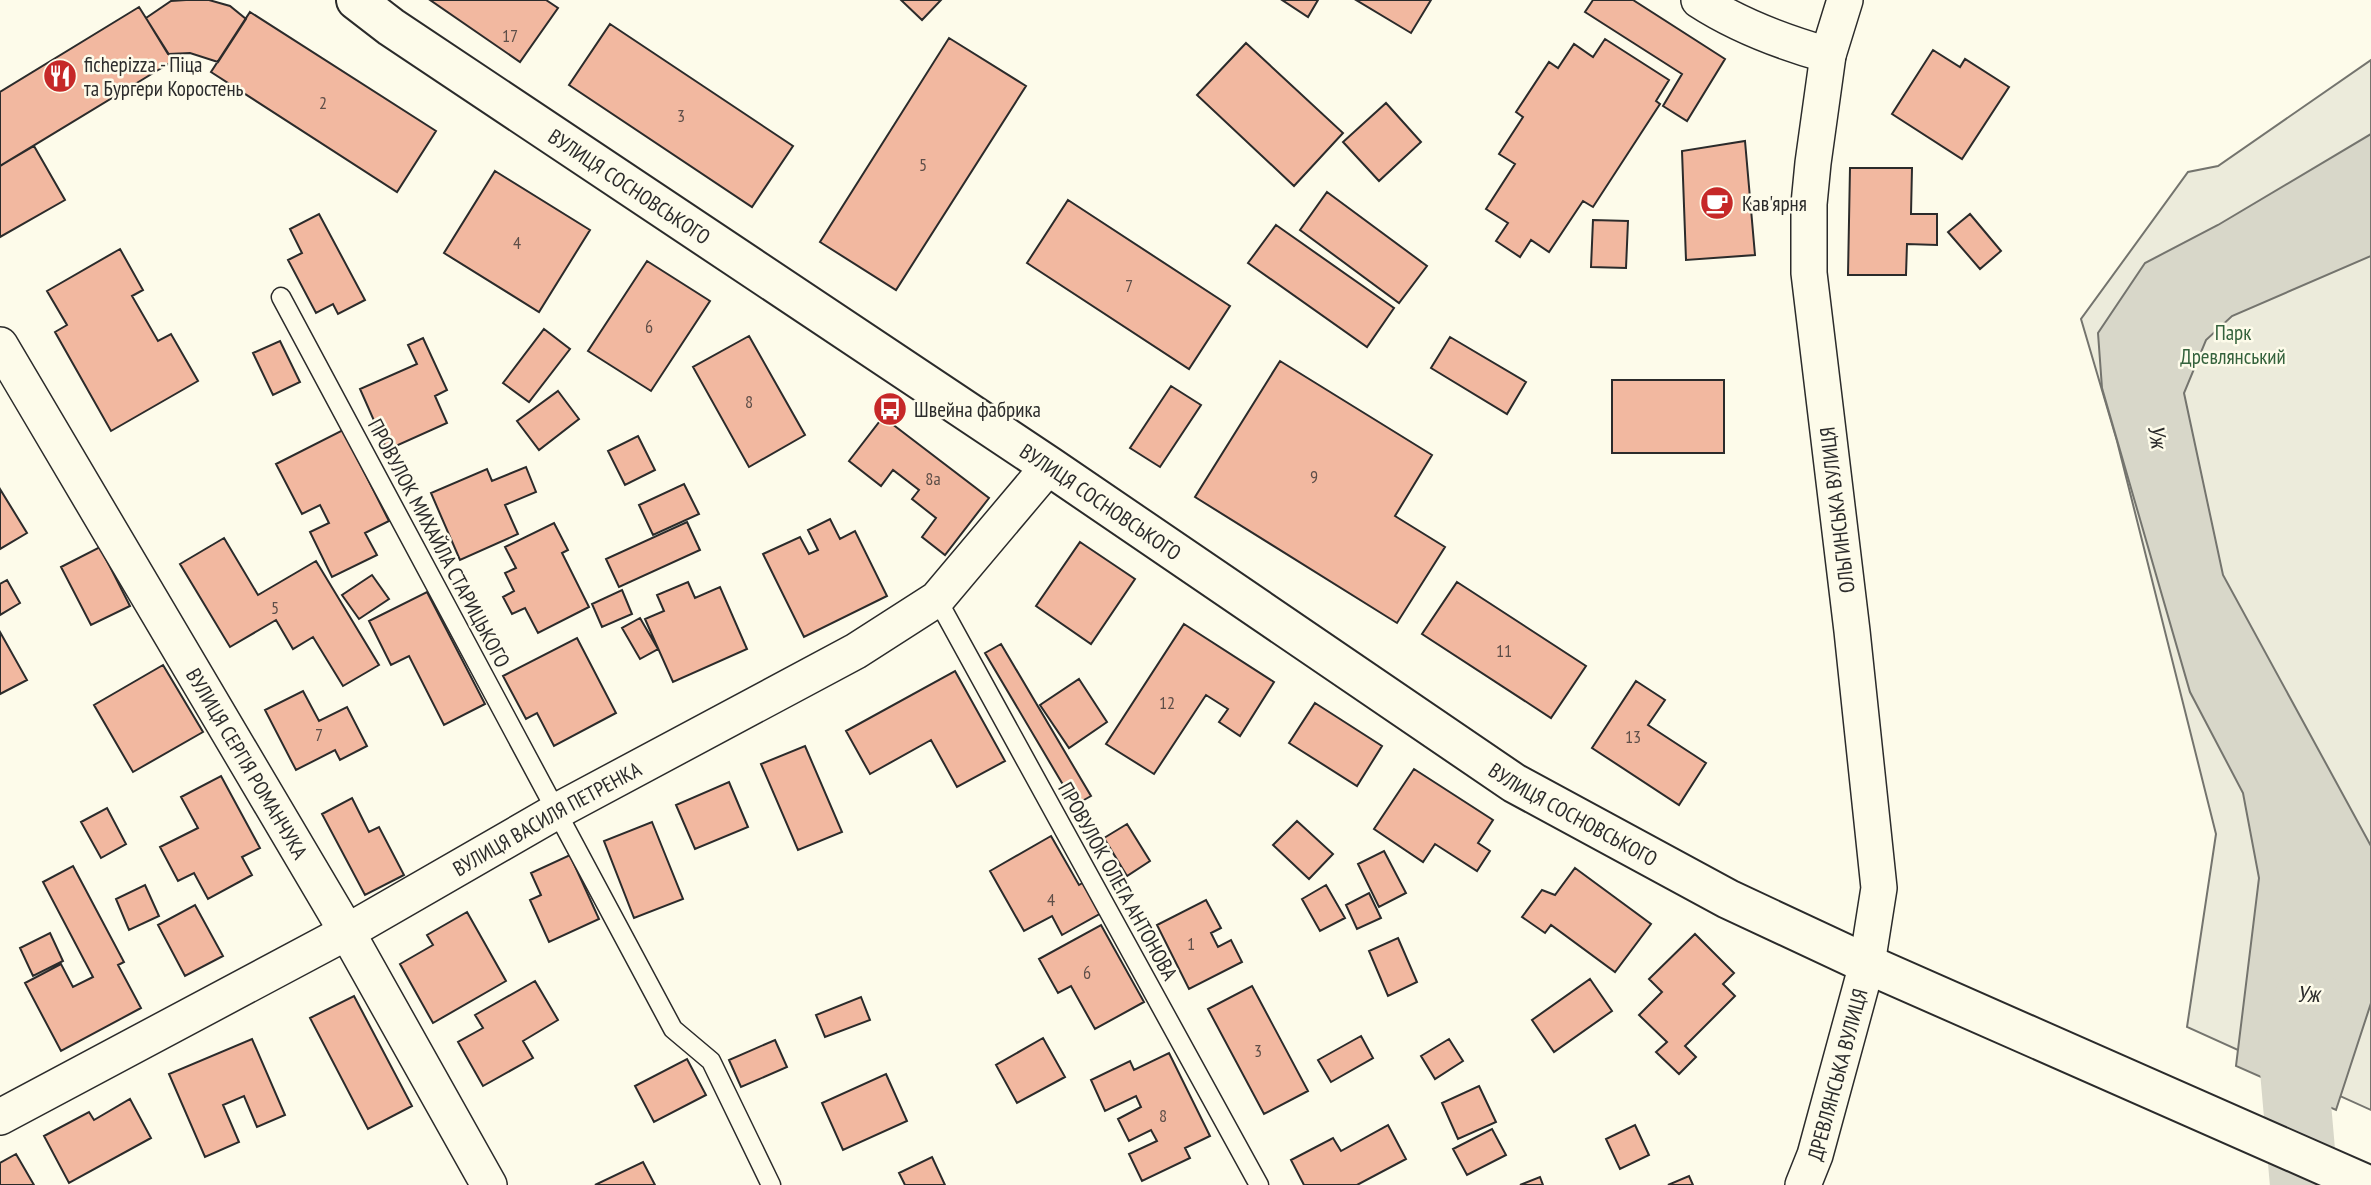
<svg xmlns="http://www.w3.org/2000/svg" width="2371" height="1185" viewBox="0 0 2371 1185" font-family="'PT Sans Narrow',sans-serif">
<rect width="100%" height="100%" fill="#fdfbea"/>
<!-- green -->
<path fill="#ecebdb" stroke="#74746e" stroke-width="2" d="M2371,60V1110L2187,1027L2216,834L2117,441L2081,319L2188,172L2218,166Z"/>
<!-- water -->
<path fill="#d8d7c9" stroke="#74746e" stroke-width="2" d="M2371,134V256L2232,316L2206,340L2184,393L2223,575L2371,846V1003L2336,1110L2236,1066L2259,878L2243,793L2190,692L2102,388L2098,333L2145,263L2218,225Z"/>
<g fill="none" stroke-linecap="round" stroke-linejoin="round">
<!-- river -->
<path stroke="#d8d7c9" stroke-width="68" d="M2304,1185L2294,1070L2308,1000"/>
</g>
<!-- building -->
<path fill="#f2b8a0" stroke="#2b2b2b" stroke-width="2" d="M186,0H209L230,6L246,19L218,62L190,53L168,54L146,18L171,1Z
M430,0H546L558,8L520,62Z
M901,0H941L922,20Z
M1282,0H1318L1308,17Z
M1356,0H1431L1411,33Z
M1593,0H1633L1725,59L1687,121L1663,106L1682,74L1585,12Z
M139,7L173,61L0,166V92Z
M250,12L436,131L397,192L211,72Z
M610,24L793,146L752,207L569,85Z
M949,38L1026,86L896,290L820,242Z
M1605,39L1669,80L1656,101L1660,104L1593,207L1583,201L1549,252L1531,240L1520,257L1496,241L1508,223L1486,209L1515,164L1499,154L1523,117L1516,112L1549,62L1558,68L1574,44L1593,57Z
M1246,43L1343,133L1294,186L1197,95Z
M1933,50L1960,67L1965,59L2009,87L1962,159L1892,114Z
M1386,103L1421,142L1379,181L1343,142Z
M1745,141L1755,255L1686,260L1682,151Z
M34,146L65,200L0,237V166Z
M1850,168H1912L1911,214H1937V245L1907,244L1906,275H1848Z
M495,171L590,230L539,312L444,253Z
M1327,192L1427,266L1399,303L1300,230Z
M1068,200L1230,306L1189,369L1027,263Z
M319,214L365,300L338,314L333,304L316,313L288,260L302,253L290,229Z
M1970,214L2001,251L1980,269L1948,232Z
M1593,220L1628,221L1626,268L1591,267Z
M1276,225L1394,308L1367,347L1248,263Z
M120,249L143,290L132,296L158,341L171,334L198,381L111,431L55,332L67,325L47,291Z
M647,261L710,301L651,391L588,351Z
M544,329L570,349L529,402L503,383Z
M749,336L805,435L749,467L693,367Z
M1450,337L1526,382L1507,414L1431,368Z
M423,338L447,390L435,396L447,423L387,450L360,389L417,364L408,345Z
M280,341L300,382L273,395L253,353Z
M1280,361L1432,455L1395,516L1445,547L1397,623L1195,497Z
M1612,380H1724V453H1612Z
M1171,386L1201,405L1160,467L1130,448Z
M558,391L579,419L539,450L517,421Z
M883,417L989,498L945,555L922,537L936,518L912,499L919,490L893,470L881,486L849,461Z
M343,430L389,521L365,533L377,555L332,577L310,532L329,523L320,505L302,514L276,464Z
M638,436L655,470L625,485L608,451Z
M526,467L536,492L505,505L518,534L460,560L431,493L487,469L492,481Z
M684,484L699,514L653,535L639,505Z
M0,489L27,533L0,549Z
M830,519L840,539L855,531L887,596L804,637L763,554L800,537L809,554L818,550L808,530Z
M687,522L700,550L619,587L606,559Z
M554,523L568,550L562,553L589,607L538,633L525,608L512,614L503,597L514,591L505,573L516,568L505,547Z
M224,538L258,595L316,561L379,665L343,686L313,637L293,649L276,620L230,647L180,564Z
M1080,542L1135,579L1091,644L1036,606Z
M100,547L130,606L91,625L61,567Z
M372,575L389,599L359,619L342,595Z
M7,580L20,603L0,615V584Z
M688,582L695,598L720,587L747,649L673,682L645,619L664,611L657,595Z
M1457,582L1586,666L1551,718L1422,634Z
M622,590L632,614L602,627L592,604Z
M427,592L485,704L444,725L409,656L391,665L369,621Z
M640,618L658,649L640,659L622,628Z
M1184,624L1274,682L1240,736L1219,722L1228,709L1206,695L1154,774L1106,744Z
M0,632L27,680L0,694Z
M577,638L616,713L554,746L537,713L526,719L503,676Z
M1001,644L1091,796L1075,805L985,653Z
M163,665L203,732L133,772L94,705Z
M955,671L1005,761L957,787L931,740L870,774L846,731Z
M1079,679L1107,722L1069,748L1040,705Z
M1636,681L1665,700L1648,725L1706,763L1679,805L1592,748Z
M303,691L319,721L347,707L367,746L340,760L335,750L296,770L265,710Z
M1315,703L1382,746L1357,786L1289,743Z
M805,746L842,832L798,850L761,764Z
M1414,769L1493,820L1478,843L1490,851L1477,871L1435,844L1423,862L1374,829Z
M221,776L260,848L242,857L252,875L208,899L194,873L178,881L160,847L198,828L181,797Z
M729,782L748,827L695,849L676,805Z
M352,798L369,832L379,827L404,875L365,895L322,814Z
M107,808L126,844L101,858L81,822Z
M1297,821L1333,854L1309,879L1273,845Z
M652,822L683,899L634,918L604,841Z
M1127,824L1150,861L1127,876L1104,838Z
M1051,836L1079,885L1086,881L1103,912L1062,935L1052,916L1024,931L990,871Z
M1384,851L1406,893L1379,907L1358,864Z
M570,855L599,919L549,942L530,900L541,895L531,873Z
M73,866L124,962L118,965L141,1008L61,1051L25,983L61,964L73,987L93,977L43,882Z
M1575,868L1651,924L1615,972L1551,925L1545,933L1522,917L1542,890L1555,895Z
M145,885L159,916L129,930L116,899Z
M1326,885L1345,918L1320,931L1302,899Z
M1369,893L1381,918L1357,929L1346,905Z
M1206,900L1221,928L1211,933L1218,947L1231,940L1242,962L1189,989L1157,925Z
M195,905L223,956L185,976L158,925Z
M467,912L506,981L433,1023L400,964L433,945L427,935Z
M1101,925L1144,1002L1095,1029L1071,986L1058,993L1039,959Z
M50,933L63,961L33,976L20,948Z
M1695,934L1734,973L1723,984L1735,996L1685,1046L1696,1057L1679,1074L1656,1052L1667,1042L1639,1015L1662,992L1649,979Z
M1398,938L1417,982L1388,996L1369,951Z
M1590,979L1612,1011L1554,1052L1532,1020Z
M535,981L558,1020L523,1041L533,1058L483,1086L458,1042L483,1028L475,1015Z
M1252,986L1308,1091L1264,1114L1208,1009Z
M354,996L412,1106L368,1129L310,1018Z
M861,997L870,1020L825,1037L816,1015Z
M1361,1036L1373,1058L1331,1082L1318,1060Z
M1043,1038L1065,1077L1017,1103L996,1065Z
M252,1039L285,1115L257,1127L244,1096L223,1105L239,1142L205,1157L169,1074Z
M1449,1039L1463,1061L1435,1079L1421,1056Z
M775,1040L787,1067L741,1087L729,1060Z
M1169,1053L1210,1136L1185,1148L1190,1158L1142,1181L1129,1154L1157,1141L1151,1130L1129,1141L1118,1119L1141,1107L1136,1096L1105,1111L1091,1080L1130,1061L1134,1070Z
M687,1059L706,1095L654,1122L635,1086Z
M886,1074L907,1121L843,1150L822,1103Z
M1479,1086L1496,1122L1458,1139L1442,1103Z
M130,1099L151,1138L69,1183L44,1136L89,1112L94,1120Z
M1388,1125L1406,1159L1357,1185H1304L1291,1160L1333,1138L1341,1151Z
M1635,1125L1649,1155L1620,1169L1606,1139Z
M1492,1129L1506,1155L1467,1175L1453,1149Z
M16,1154L34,1185H0V1163Z
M932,1157L945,1185H905L899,1173Z
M643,1162L655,1185H595Z
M1689,1176L1693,1185H1668Z
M1540,1177L1543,1185H1520Z"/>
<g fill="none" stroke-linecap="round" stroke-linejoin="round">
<!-- service casing -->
<g stroke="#2b2b2b" stroke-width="21">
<path id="service" d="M281,297L673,1029L711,1061L771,1185
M937,599L1259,1185"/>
</g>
<!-- minor casing -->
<g stroke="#2b2b2b" stroke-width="38">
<g id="minor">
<path d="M1699,0C1739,26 1782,42 1828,55"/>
<path id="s1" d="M0,345L347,932L489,1185"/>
<path id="s2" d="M0,1117L347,932L557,811L856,651L937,599L1049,466"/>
<path id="s3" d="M1803,1185L1815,1155L1867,964L1879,888L1852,631L1809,273V204L1813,163L1828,55L1845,0"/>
</g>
</g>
<!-- tertiary casing -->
<g stroke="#2b2b2b" stroke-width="42">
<g id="tertiary">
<path id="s4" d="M356,0L391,27L1049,466L1514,783L1728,899L1867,964L2368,1185"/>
</g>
</g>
<!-- service -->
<use href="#service" stroke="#fdfbea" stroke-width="18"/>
<!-- minor -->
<use href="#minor" stroke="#fdfbea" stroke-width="35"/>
<!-- tertiary -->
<use href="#tertiary" stroke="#fdfbea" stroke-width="38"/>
</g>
<!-- icons -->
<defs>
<g id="restaurant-disc" transform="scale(1.75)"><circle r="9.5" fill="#c62828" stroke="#fdfbea"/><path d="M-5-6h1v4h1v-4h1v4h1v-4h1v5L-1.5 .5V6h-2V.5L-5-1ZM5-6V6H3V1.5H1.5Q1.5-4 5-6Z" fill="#fff"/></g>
<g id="cafe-disc" transform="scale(1.75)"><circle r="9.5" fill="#c62828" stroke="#fdfbea"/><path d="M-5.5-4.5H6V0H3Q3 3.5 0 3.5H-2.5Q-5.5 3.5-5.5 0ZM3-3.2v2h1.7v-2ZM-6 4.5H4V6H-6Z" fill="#fff"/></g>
<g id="bus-disc" transform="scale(1.75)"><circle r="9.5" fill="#c62828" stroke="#fdfbea"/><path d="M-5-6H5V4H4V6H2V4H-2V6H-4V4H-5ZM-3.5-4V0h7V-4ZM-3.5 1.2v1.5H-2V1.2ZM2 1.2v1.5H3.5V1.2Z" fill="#fff"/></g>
</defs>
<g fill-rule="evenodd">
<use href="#restaurant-disc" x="60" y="76"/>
<use href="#cafe-disc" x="1717" y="203"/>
<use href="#bus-disc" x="890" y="409"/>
</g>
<g text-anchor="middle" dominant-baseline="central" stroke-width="5" stroke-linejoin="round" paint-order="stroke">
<!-- number labels -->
<g font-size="18" fill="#5d4e48">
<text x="510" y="35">17</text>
<text x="323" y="102">2</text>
<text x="681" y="115">3</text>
<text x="923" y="164">5</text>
<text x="517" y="242">4</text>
<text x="1129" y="285">7</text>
<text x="649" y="326">6</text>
<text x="749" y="401">8</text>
<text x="1314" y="476">9</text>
<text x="933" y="478">8а</text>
<text x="275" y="607">5</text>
<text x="1504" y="650">11</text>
<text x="1167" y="702">12</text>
<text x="319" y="734">7</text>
<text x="1633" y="736">13</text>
<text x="1051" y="899">4</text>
<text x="1191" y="943">1</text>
<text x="1087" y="972">6</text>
<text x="1258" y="1050">3</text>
<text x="1163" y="1115">8</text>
</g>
<!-- poi labels -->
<g font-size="21" fill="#2b2b2b" stroke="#fdfbea" text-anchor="start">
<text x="84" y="64">fichepizza - Піца<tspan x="84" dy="24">та Бургери Коростень</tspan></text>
<text x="1742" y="203">Кав'ярня</text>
<text x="914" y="409">Швейна фабрика</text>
</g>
<!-- street labels -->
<g font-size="21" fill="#2b2b2b" stroke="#fdfbea">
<text stroke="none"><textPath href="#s4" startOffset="331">ВУЛИЦЯ СОСНОВСЬКОГО</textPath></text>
<text stroke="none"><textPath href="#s4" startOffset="898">ВУЛИЦЯ СОСНОВСЬКОГО</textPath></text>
<text transform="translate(1837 510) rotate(-97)">ОЛЬГИНСЬКА ВУЛИЦЯ</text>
<text transform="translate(439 543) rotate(62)">ПРОВУЛОК МИХАЙЛА СТАРИЦЬКОГО</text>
<text stroke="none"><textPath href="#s1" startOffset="486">ВУЛИЦЯ СЕРГІЯ РОМАНЧУКА</textPath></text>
<text stroke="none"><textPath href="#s4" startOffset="1465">ВУЛИЦЯ СОСНОВСЬКОГО</textPath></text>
<text stroke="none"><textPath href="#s2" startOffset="623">ВУЛИЦЯ ВАСИЛЯ ПЕТРЕНКА</textPath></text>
<text transform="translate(1118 881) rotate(61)">ПРОВУЛОК ОЛЕГА АНТОНОВА</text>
<text stroke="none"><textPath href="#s3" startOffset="116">ДРЕВЛЯНСЬКА ВУЛИЦЯ</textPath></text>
</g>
<!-- park labels -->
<g font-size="21" fill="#34623c" stroke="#fdfbea">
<text x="2233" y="332">Парк<tspan x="2233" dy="24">Древлянський</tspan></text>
</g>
<!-- water labels -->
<g font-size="23" font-style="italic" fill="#2b2b2b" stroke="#fdfbea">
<text transform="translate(2158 436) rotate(80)">Уж</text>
<text x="2308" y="993">Уж</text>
</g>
</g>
</svg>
